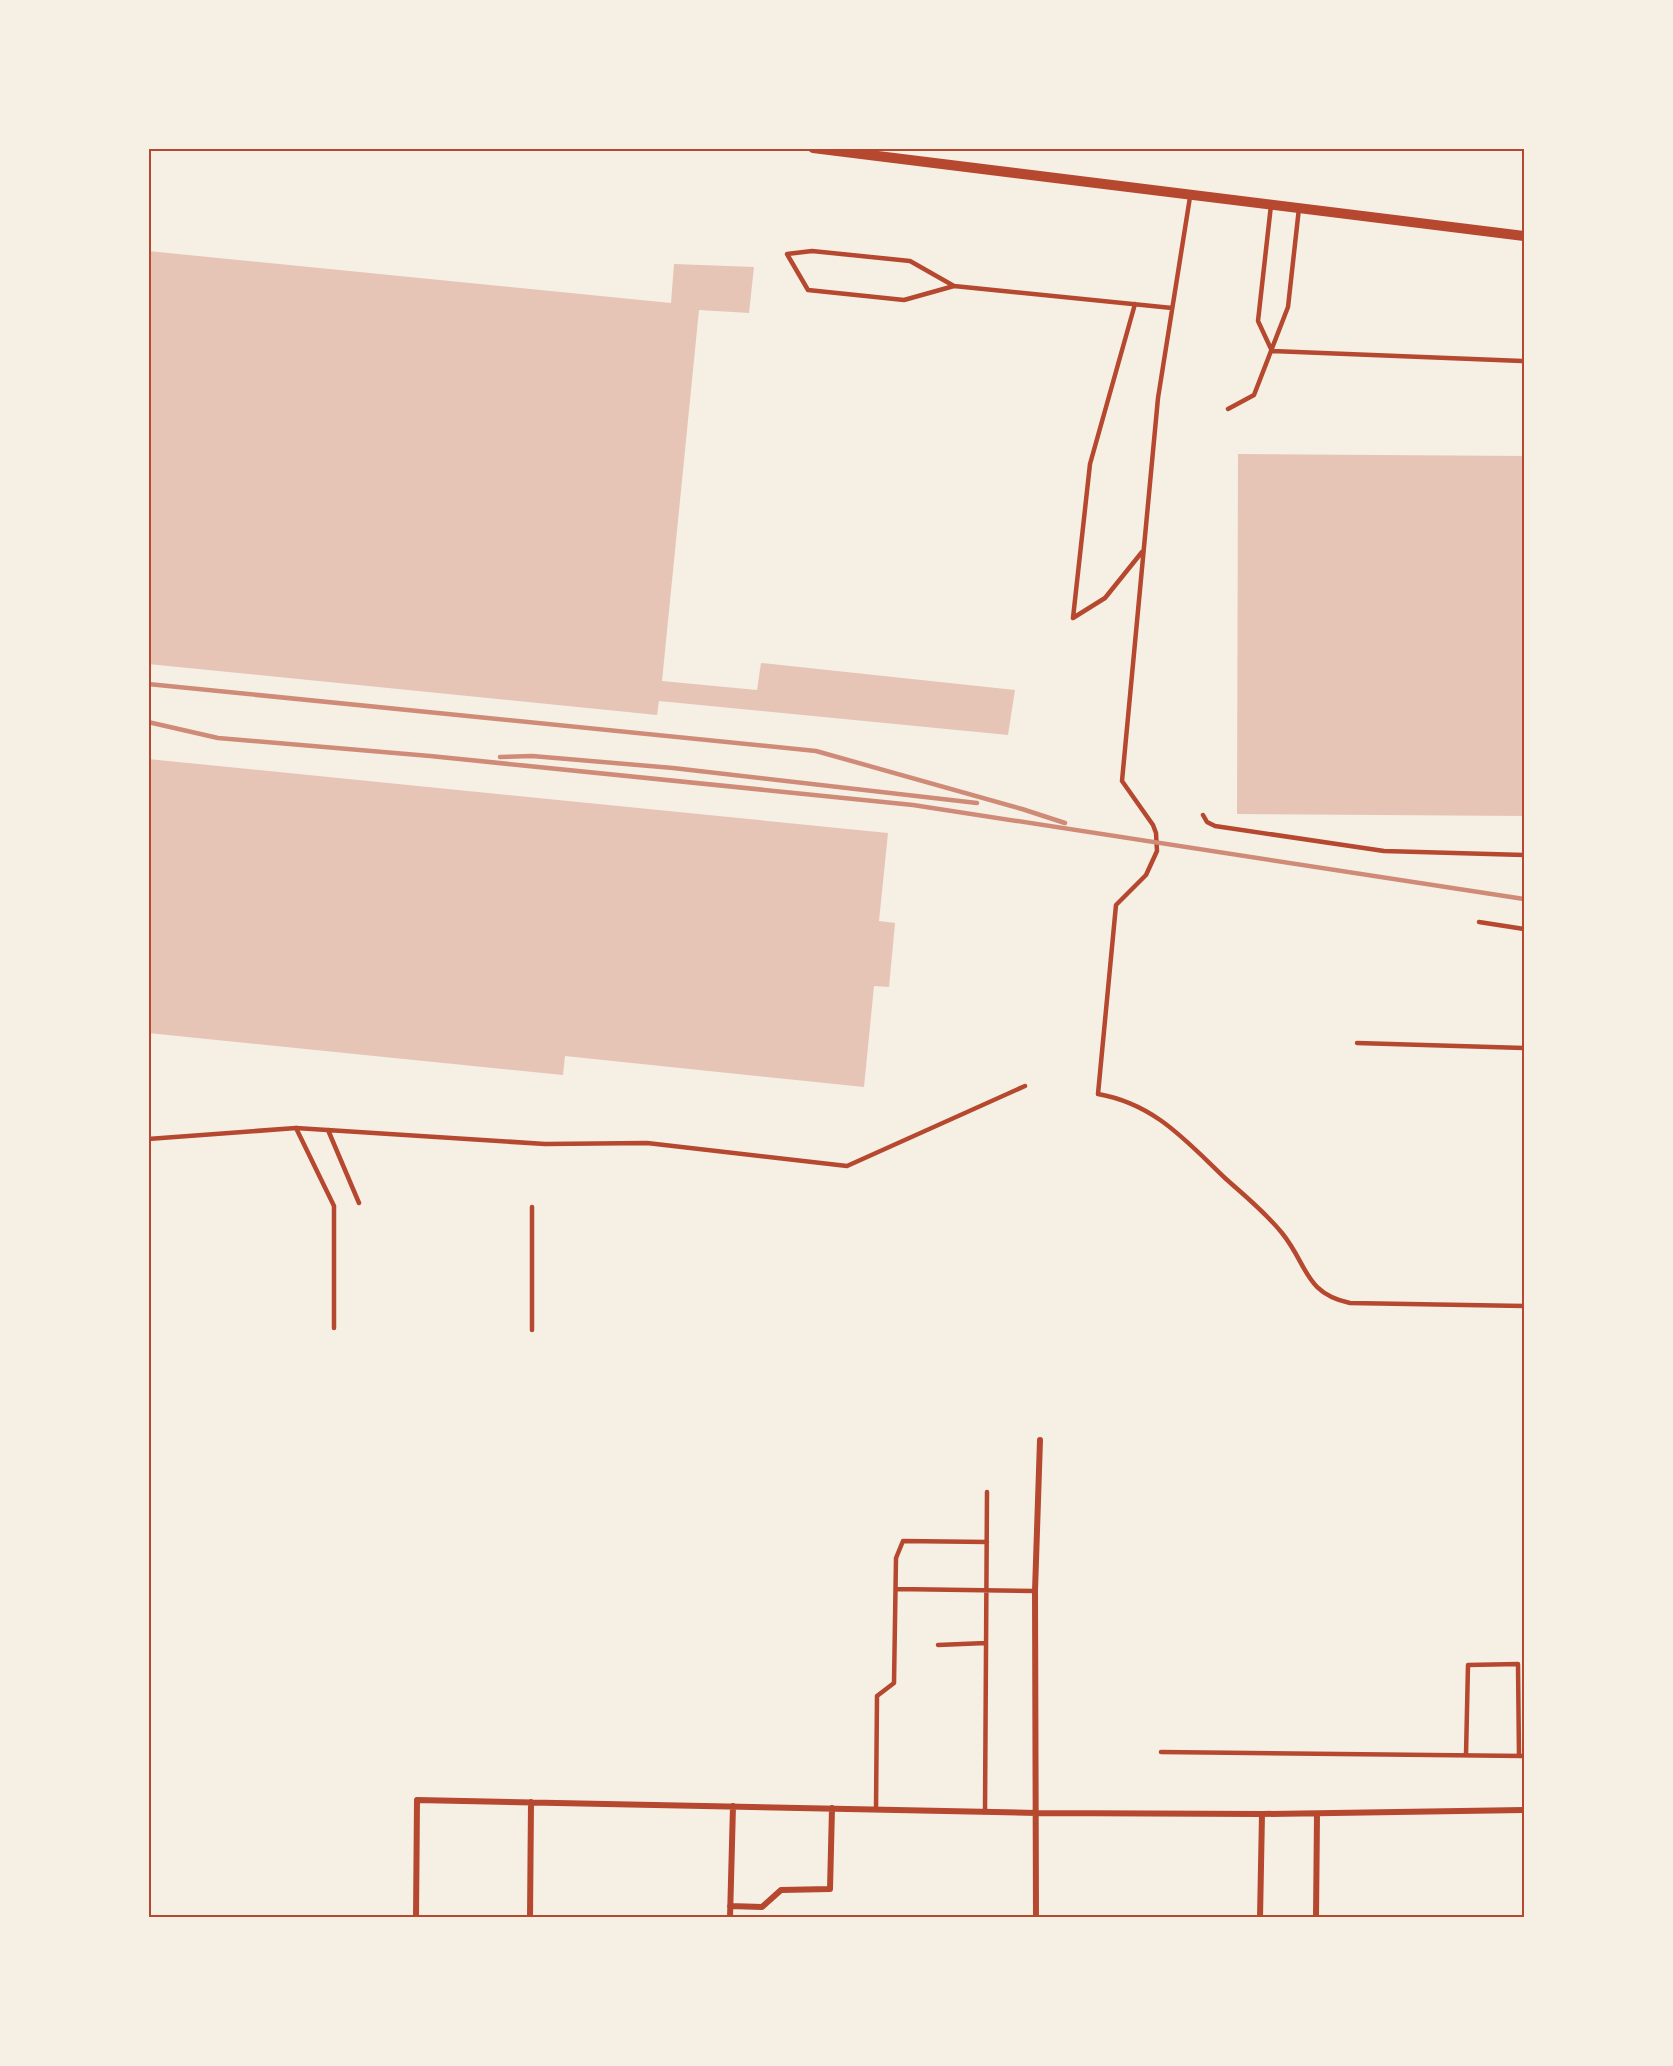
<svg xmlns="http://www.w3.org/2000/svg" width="1673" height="2066" viewBox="0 0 1673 2066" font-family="'Exo 2',sans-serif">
<rect width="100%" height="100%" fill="#f6efe4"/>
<!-- building -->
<path fill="#e6c5b7" d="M148,251L671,303L674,264L754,267L749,313L699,310L662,681L757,690L761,663L1015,690L1008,735L659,701L657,715L148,664Z
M1238,454L1524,456V816L1237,814Z
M148,759L888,833L879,921L895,923L889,987L874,986L864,1087L565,1056L563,1075L148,1033Z"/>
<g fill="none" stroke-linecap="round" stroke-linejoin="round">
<!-- service -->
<path stroke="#b5482f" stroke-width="4.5" d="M1190,197L1158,398L1122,781L1153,825L1156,833L1157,851L1146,875L1116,905L1098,1094C1155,1104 1186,1141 1226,1179C1245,1196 1266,1213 1282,1233C1308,1265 1304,1293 1350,1303L1524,1306
M1271,205L1258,321L1272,351
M954,286L910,261L812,251L787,254L808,290L904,300L954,286L1172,308
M1272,351L1522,361
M1228,409L1254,395L1288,307L1299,208
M1073,618L1090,464L1135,304
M1073,618L1105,598L1142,552
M1203,815L1207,822L1215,826L1384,851L1524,855
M1479,922L1524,929
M1357,1043L1524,1048
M296,1128L334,1206V1328
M328,1130L359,1203
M148,1139L296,1128L545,1144L647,1143L847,1166L1025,1086
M532,1330V1207
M896,1589L1035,1591
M938,1645L986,1643
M1161,1752L1524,1756
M1466,1755L1468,1665L1518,1664L1519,1756
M876,1809L877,1696L894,1683L896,1558L903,1541L987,1542
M985,1812L987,1492"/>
<!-- minor -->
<path stroke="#b5482f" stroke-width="6" d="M730,1906L762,1907L781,1890L830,1889L832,1808
M416,1918L417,1800L1037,1813L1262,1814L1524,1810
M530,1918L531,1802
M730,1918L733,1806
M1036,1918L1035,1591L1040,1440
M1260,1918L1262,1814
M1316,1918L1317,1814"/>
<!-- tertiary -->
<path stroke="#b5482f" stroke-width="10" d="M813,148L1524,236"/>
<!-- rail -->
<path stroke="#cf8b77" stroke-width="4.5" d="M148,684L816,751L1022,809L1065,823
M148,722L218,738L430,756L913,805L1524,899
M500,757L532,756L673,768L977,803"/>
</g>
<!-- border -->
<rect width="1673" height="2066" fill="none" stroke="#f6efe4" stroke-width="300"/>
<rect x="150" y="150" width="1373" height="1766" fill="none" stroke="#b5482f" stroke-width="2"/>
</svg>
